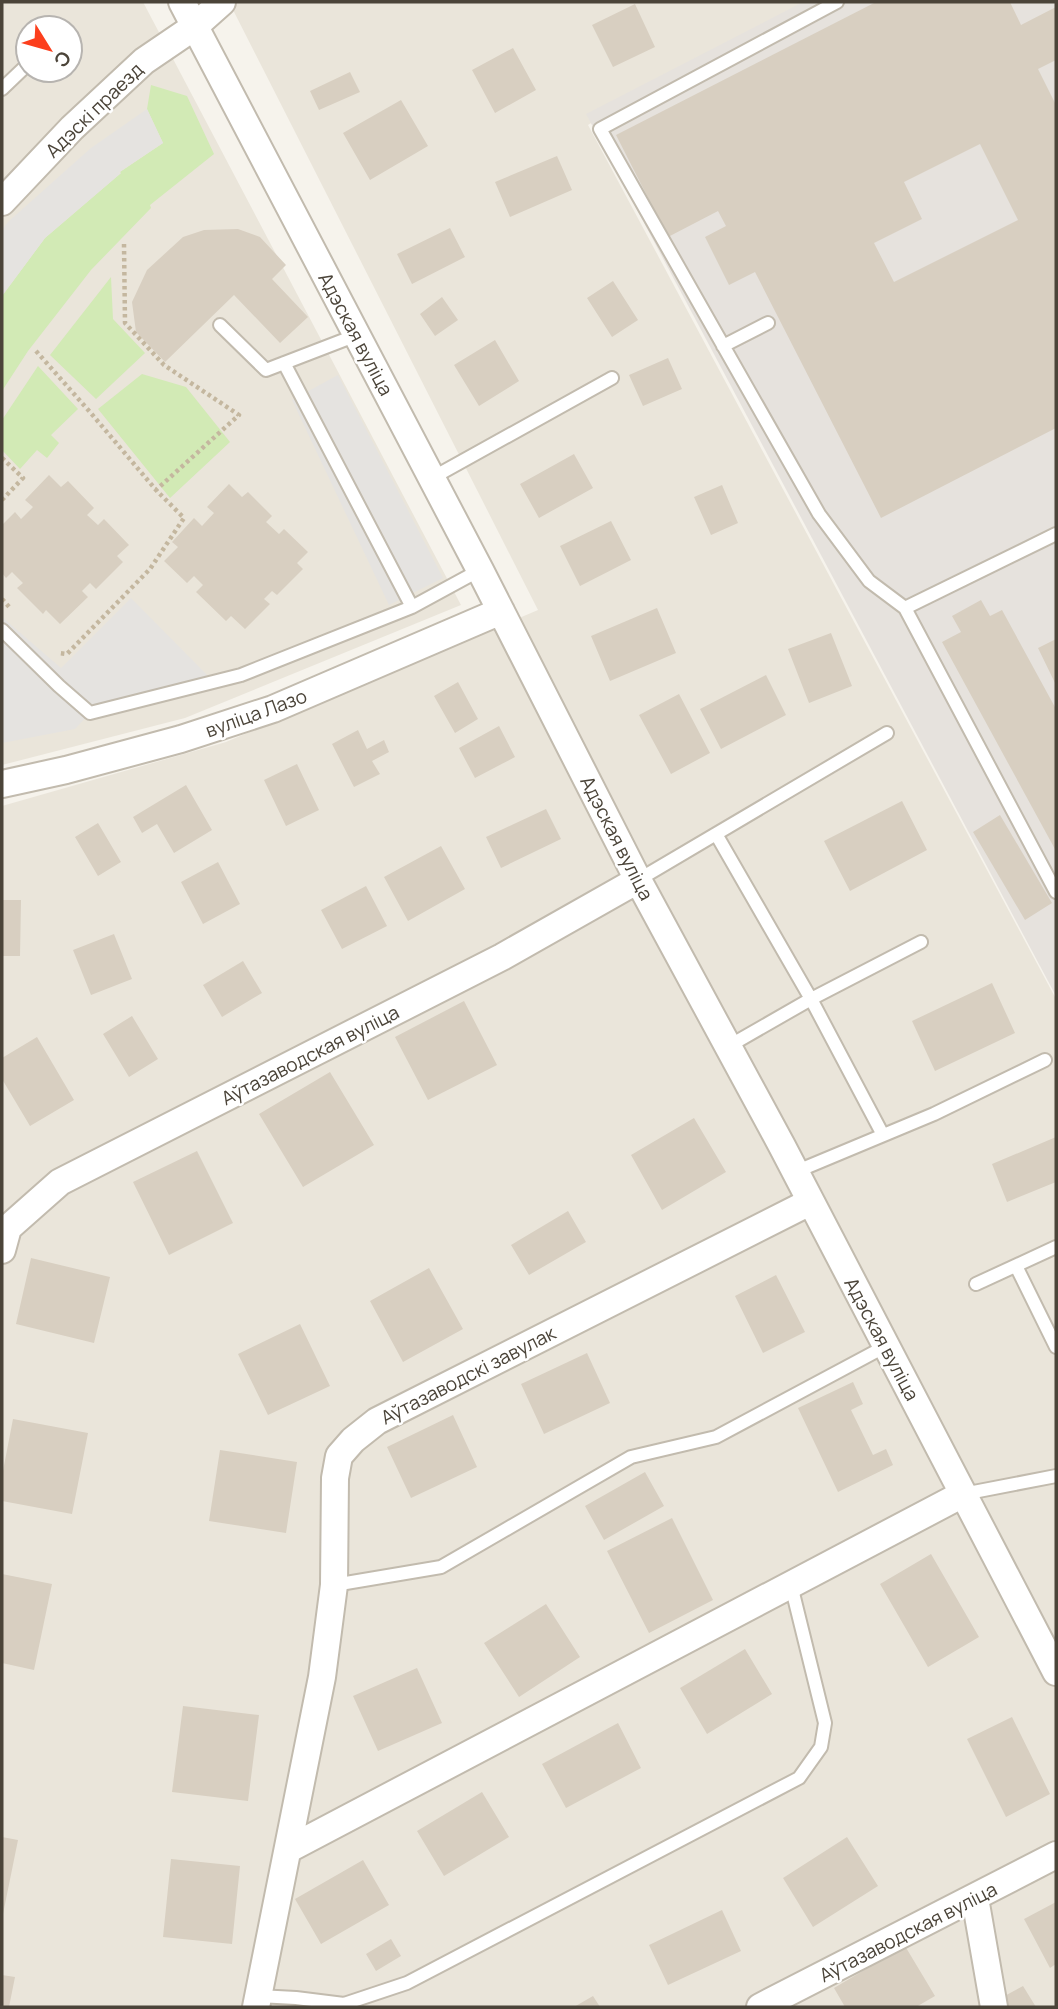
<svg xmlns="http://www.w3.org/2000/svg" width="1058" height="2009" viewBox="0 0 1058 2009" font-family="Manrope,sans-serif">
<rect width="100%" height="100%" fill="#f6f3ec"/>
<!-- residential -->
<path fill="#eae5da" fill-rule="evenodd" d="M2,2H143L461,605L185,718L2,765ZM28,28H70V70H28Z
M229,2H804L633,96L588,125L1056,999V2007H2V806L226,742L538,610Z"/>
<!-- industrial -->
<path fill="#e6e2dd" d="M803,2H1056V996L586,114Z"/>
<!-- green -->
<path fill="#d2eab5" d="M151,85L187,96L214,154L150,205L151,208L91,270L28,351L2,391V296L45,238L121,173L120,172L163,143L147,109Z
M111,277L113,319L145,353L96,399L50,355Z
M38,366L78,409L51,435L59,443L47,458L37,450L20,469L2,450V420Z
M142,374L186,387L230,442L170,498L98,409Z"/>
<!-- parking -->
<path fill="#e5e3e0" d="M147,109L163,143L118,173H121L45,238L2,296V230L8,222L91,148Z
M338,375L443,578L389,605L292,400Z
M131,598L213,681L90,713L75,729L2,743V617L61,668Z"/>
<!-- building -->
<path fill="#d8cfc1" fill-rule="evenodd" d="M876,2H1010L1021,25L1056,7V60L1038,69L1056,105V428L881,518L755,272L729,285L705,237L726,226L718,211L668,237L616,135ZM980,144L1018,220L894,282L874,243L922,219L904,182Z
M635,4L655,47L613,67L592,25Z
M513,48L536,90L495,113L472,70Z
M350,72L360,92L319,110L310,91Z
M401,100L428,146L370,180L343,133Z
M557,156L572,190L510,217L495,182Z
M450,228L465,257L412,284L397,254Z
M238,229L260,237L286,265L272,279L308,317L280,343L234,295L165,362L136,332L132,302L147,270L183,237L204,230Z
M613,281L638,320L612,337L587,298Z
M442,297L458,320L435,336L420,314Z
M495,340L519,381L479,406L454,365Z
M668,358L682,389L643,406L629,375Z
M574,454L593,488L539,518L520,484Z
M49,475L61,487L68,481L94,508L87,515L98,525L104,519L129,545L117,556L123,562L96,589L90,583L82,591L88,597L60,624L46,610L43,614L17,588L23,583L12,572L6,578L2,573V525L15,512L21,519L33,507L25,500Z
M229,484L242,497L248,492L272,516L266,522L279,534L284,529L308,552L297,563L303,569L277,595L272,591L264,599L270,604L245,629L231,616L226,621L196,592L203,585L194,576L187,583L164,561L178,547L172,542L194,518L202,526L214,513L207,507Z
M722,485L738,523L711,535L694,497Z
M611,521L631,560L580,586L560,546Z
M981,600L990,616L1002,610L1056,709V851L942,642L961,632L952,616Z
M657,608L676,653L610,681L591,636Z
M831,633L852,686L809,703L788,649Z
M1056,639V685L1038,648Z
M766,675L786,715L721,749L700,709Z
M458,682L478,719L455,733L434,696Z
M679,694L710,753L671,774L639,715Z
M499,726L515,757L475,778L459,748Z
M358,730L367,749L384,740L389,752L372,761L380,774L354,787L332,744Z
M297,764L319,810L286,826L264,780Z
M186,785L212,830L174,853L157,824L142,833L133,817Z
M902,801L927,850L850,891L824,841Z
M546,809L561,839L501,868L486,837Z
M1000,815L1052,903L1025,920L973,832Z
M98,823L121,862L98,876L75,837Z
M441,846L465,889L408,921L384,877Z
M218,862L240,904L203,924L181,882Z
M366,886L387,926L342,949L321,910Z
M2,900H21L20,956H2Z
M114,934L132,979L91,995L73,950Z
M243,961L262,993L222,1017L203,985Z
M992,983L1015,1033L935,1071L912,1021Z
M464,1001L497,1065L428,1100L395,1037Z
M132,1016L158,1059L129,1077L103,1034Z
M37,1037L74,1100L30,1126L2,1079V1058Z
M330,1072L374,1145L303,1187L259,1114Z
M694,1118L726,1172L662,1210L631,1155Z
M1056,1137V1182L1007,1202L992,1164Z
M197,1151L233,1223L169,1255L133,1182Z
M568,1211L586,1242L529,1275L511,1245Z
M31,1258L110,1277L94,1343L16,1324Z
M429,1268L463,1329L403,1362L370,1301Z
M776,1275L805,1332L763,1353L735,1296Z
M300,1324L330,1386L268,1415L238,1354Z
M587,1353L610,1403L544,1434L521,1384Z
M853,1382L863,1404L851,1410L873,1455L886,1449L893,1465L838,1492L798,1408Z
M453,1415L477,1467L411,1498L387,1447Z
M13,1419L88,1433L72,1514L2,1501V1476Z
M220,1450L297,1462L286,1533L209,1521Z
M645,1472L664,1506L604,1540L585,1506Z
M672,1518L713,1600L649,1633L607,1551Z
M931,1554L979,1637L928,1667L880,1584Z
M2,1574L52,1584L34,1670L2,1663Z
M546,1604L580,1657L519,1697L484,1643Z
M745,1649L772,1694L707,1734L680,1688Z
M417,1668L442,1723L378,1751L353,1696Z
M183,1706L259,1715L248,1801L172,1792Z
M1012,1717L1050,1794L1006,1817L967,1739Z
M618,1723L641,1768L566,1808L542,1764Z
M482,1792L509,1837L444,1876L417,1831Z
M2,1837L18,1840L3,1914H2Z
M847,1837L878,1886L813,1927L783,1878Z
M171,1859L240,1866L232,1944L163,1937Z
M363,1860L389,1905L321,1944L295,1899Z
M1056,1902V1964L1050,1968L1024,1919Z
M722,1910L741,1951L668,1985L649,1945Z
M391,1939L401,1956L376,1971L366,1954Z
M905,1946L935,1996L916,2007H845L834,1988Z
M2,1975L15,1977L9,2007H2Z
M1023,1986L1036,2007H1004L999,1999Z
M593,1996L600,2007H574Z"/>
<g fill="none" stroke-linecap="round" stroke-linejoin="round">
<!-- lane casing -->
<g stroke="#c2bbae" stroke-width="16">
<path id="lane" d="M837,2L600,129L819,514L869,581L905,608L1056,892
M2,89L26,66
M220,325L266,370L357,335
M723,346L768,323
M284,363L412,607
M432,478L612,378
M905,608L1056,534
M2,630L59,686L90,713L241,675L412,607L480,570
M716,834L811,999L883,1135
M638,880L887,733
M729,1046L811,999L921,942
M795,1172L934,1114L1045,1060
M1016,1266L1056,1347
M976,1284L1056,1247
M963,1494L1056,1476
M334,1585L441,1567L631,1457L716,1437L886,1346
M258,1996L296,1998L344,2004L407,1983L799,1778L821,1747L825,1723L791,1585"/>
</g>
<!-- street casing -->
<g stroke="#c2bbae" stroke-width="30">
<path id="street" d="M182,2L480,570L638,880L782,1146L1056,1672
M2,202L72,128L144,61L194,27L222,2
M2,784L66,770L181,739L273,709L501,611
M2,1250L8,1228L60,1182L502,957L638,880
M289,1849L963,1494
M975,1898L994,2007
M256,2007L322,1677L334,1585L335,1478L339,1456L353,1440L377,1421L810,1202
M760,2007L1056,1855"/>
</g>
<!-- path -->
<path stroke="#c4b79f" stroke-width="4.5" stroke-dasharray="3.5 3.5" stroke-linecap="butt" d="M124,244L125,323L164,365L239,415L156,490
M36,351L90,412L156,490L184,518L150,569L67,654L59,653
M2,458L23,478L2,500
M2,599L11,609"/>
<!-- lane -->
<use href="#lane" stroke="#fff" stroke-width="12"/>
<!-- street -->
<use href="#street" stroke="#fff" stroke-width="26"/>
</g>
<g text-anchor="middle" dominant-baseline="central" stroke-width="5" stroke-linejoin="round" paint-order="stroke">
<!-- street labels -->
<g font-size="19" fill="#4b4439" stroke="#fff">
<text transform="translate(94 110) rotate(-44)">Адэскі праезд</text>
<text transform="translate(356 334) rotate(62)">Адэская вуліца</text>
<text transform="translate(256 713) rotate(-20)">вуліца Лазо</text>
<text transform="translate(617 838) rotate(63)">Адэская вуліца</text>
<text transform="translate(310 1055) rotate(-27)">Аўтазаводская вуліца</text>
<text transform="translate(882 1339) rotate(62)">Адэская вуліца</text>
<text transform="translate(468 1375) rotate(-27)">Аўтазаводскі завулак</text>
<text transform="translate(908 1932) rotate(-27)">Аўтазаводская вуліца</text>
</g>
</g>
<!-- border -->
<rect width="1058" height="2009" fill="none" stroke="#4b4439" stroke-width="7"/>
<!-- north arrow -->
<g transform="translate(49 49) rotate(127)"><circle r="33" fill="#ffffff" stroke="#b7b4b0" stroke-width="2"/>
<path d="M0-5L12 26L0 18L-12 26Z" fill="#fc3f1d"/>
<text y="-10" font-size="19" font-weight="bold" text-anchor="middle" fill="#4b4439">С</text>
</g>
</svg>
